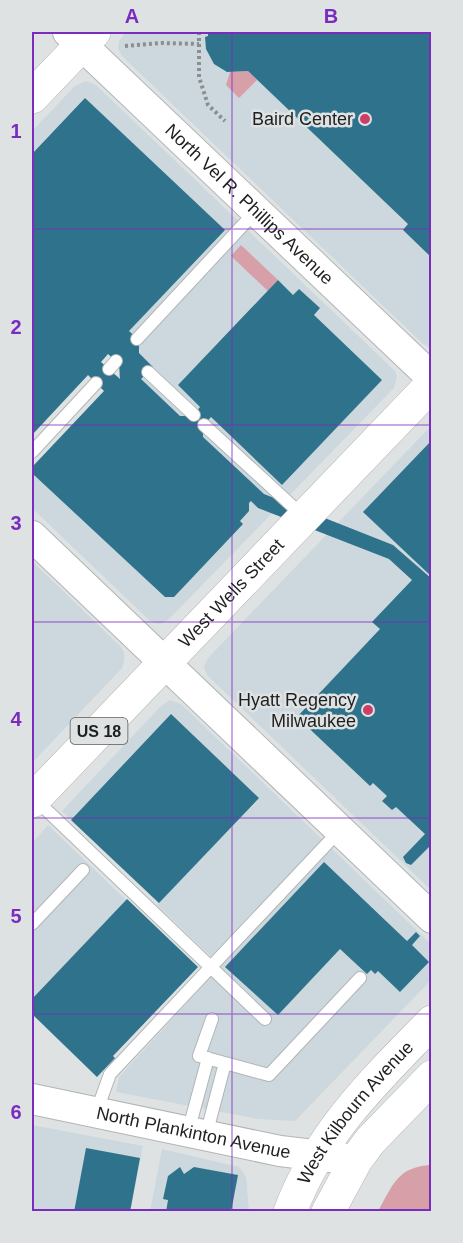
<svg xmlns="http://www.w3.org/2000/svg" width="463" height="1243" viewBox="0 0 463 1243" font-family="Helvetica,sans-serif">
<rect width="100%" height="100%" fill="#dee2e3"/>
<!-- built -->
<path fill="#ccd8dd" d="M126,32H431V349L421,342L122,56L118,48L119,41Z
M86,81L96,85L395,371L397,376L394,388L169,619L160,624L150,621L32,508V468L141,351L125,336L32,435V131L75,86Z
M431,426V890L207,675L204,667L208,658Z
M32,561L121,647L124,653V661L122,668L32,763Z
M170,700L181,704L431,944V980L295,1121L258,1119L116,1092L119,1077L221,966L157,905L158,903L62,811L161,706Z
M48,825L126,900L32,999V843Z
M32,1125L143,1146L130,1211H32Z
M162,1149L239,1167L246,1177L249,1211L150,1212Z"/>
<!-- green -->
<path fill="#d7a0a9" d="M248,71L257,80L239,98L226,85L230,72Z
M241,245L278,280L268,291L231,256Z
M431,1165V1211H378C393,1185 397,1167 431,1165Z"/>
<!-- building -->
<path fill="#2e738b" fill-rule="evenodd" d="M208,32H432V258L403,230L408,224L248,71L227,72L214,64L206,49L205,37L208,36Z
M85,98L225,230L129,331L139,340V353L153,367L141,379L180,416H193L200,407L178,385L278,280L293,295L299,289L320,308L314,315L382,380L282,485L211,417L203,426V437L264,494L393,545L432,579V844L411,865L406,863L403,857L425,834L396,807L392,810L382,801L387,796L373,783L370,786L297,717L380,629L372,622L412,580L389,559L258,508L251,501L249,503V511L240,521L243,524L174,597H165L34,475V465L104,391L88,375L32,435V154ZM108,354L119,364L120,379L101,362Z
M432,440V577L363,512Z
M171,714L259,798L159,903L71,820Z
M324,862L407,941L416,932L420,936L412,945L429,962L400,992L378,971L375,974L371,970L367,974L340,949L278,1015L225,967Z
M127,899L198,967L113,1056L115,1058L97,1077L32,1014V999Z
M86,1148L140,1158L130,1212H74Z
M180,1167L184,1174L194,1167L238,1175L231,1212H166L168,1200L163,1199L168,1176Z"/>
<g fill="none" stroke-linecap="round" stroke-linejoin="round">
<!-- service casing -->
<g stroke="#b1b5b6" stroke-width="14">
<path id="service" d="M137,339L256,211
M109,369L116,361
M148,372L194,415
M204,425L303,516
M32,452L96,383
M36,800L265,1019
M32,924L83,870
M212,1019L199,1056L269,1075L360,978
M96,1113L110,1074L340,830
M188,1132L208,1058
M206,1135L225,1063"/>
</g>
<!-- tertiary casing -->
<g stroke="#b1b5b6" stroke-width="32">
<g id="tertiary">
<path id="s1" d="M68,32L432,378"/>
<path d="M32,536L432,918"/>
<path id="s2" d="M32,1099L280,1151L356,1160"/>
</g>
</g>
<!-- secondary casing -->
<g stroke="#b1b5b6" stroke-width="34">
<g id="secondary">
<path d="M32,97L94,32"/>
<path id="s3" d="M290,1212C319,1134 375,1080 432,1022"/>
<path d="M328,1212L356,1160L370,1141L432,1077"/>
</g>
</g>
<!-- primary casing -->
<g stroke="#b1b5b6" stroke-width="34">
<g id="primary">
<path id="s4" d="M32,801L432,384"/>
</g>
</g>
<!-- path -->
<path stroke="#8c8e8f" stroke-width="4" stroke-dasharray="3 3" stroke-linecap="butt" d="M199,32V77L208,105L225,121
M125,46L162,43L199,44"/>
<!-- service -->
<use href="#service" stroke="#fff" stroke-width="12"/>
<!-- tertiary -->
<use href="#tertiary" stroke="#fff" stroke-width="30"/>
<!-- secondary -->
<use href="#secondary" stroke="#fff" stroke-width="33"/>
<!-- primary -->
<use href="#primary" stroke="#fff" stroke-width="33"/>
</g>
<!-- grid -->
<path fill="none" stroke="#7b2cbf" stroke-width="1.5" stroke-opacity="0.55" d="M232,32V1212M32,229H432M32,425H432M32,622H432M32,818H432M32,1014H432"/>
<!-- markers -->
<g fill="#cc3e68" stroke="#dee2e3" stroke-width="2">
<circle cx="365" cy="119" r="6"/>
<circle cx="368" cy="710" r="6"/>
</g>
<g text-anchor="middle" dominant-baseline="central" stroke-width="5" stroke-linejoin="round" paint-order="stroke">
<!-- shield labels -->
<rect fill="#dee2e3" stroke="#585a5a" stroke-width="1.5" x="70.5" y="718" width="57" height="26" rx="4.5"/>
<g font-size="16" font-weight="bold" fill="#1e1f20">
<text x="99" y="731">US 18</text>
</g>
<!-- poi labels -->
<g font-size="18" fill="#1e1f20" stroke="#dee2e3" text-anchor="end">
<text x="353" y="119">Baird Center</text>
<text x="356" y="700">Hyatt Regency<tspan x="356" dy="21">Milwaukee</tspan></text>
</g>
<!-- street labels -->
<g font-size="18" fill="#1e1f20" stroke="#dee2e3">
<text stroke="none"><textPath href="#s1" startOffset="250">North Vel R. Phillips Avenue</textPath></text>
<text stroke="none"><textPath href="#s4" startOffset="288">West Wells Street</textPath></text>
<text stroke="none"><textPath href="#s3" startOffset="120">West Kilbourn Avenue</textPath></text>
<text stroke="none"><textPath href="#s2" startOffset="165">North Plankinton Avenue</textPath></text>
</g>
</g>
<!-- border -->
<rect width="463" height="1243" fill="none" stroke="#dee2e3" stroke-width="66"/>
<rect x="33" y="33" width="397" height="1177" fill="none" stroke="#7b2cbf" stroke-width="2"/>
<g font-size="20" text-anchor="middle" font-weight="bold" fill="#7b2cbf">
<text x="132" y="23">A</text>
<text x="331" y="23">B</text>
<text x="16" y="138">1</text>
<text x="16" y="334">2</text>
<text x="16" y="530">3</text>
<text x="16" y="726">4</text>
<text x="16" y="923">5</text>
<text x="16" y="1119">6</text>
</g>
</svg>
